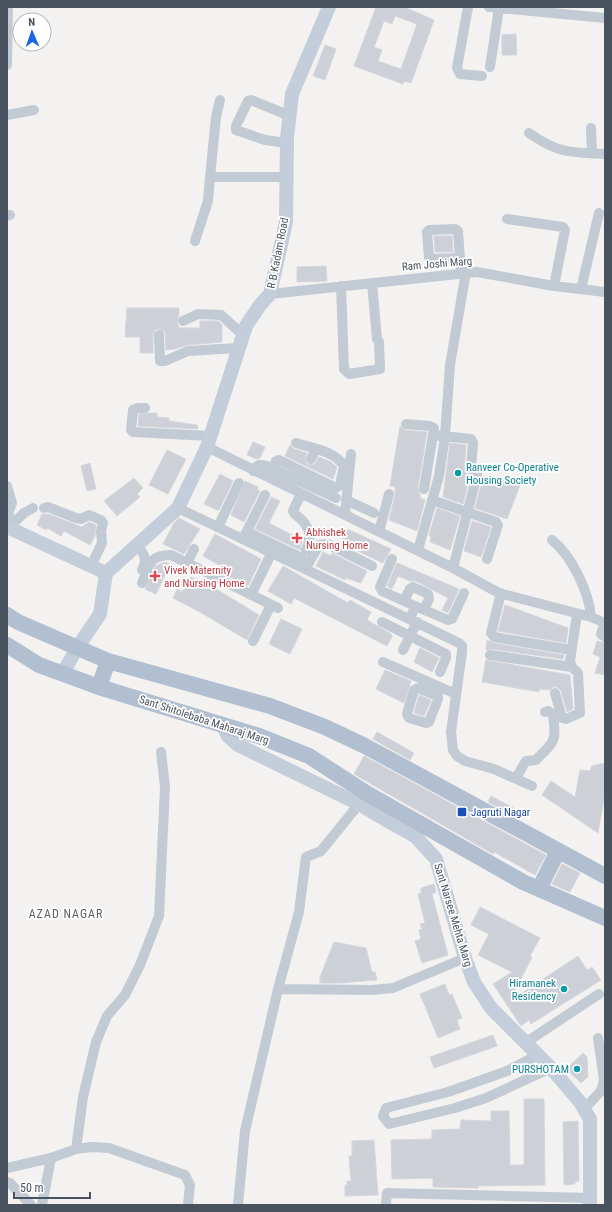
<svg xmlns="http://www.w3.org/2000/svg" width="612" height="1212" viewBox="0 0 612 1212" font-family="'Roboto Condensed',sans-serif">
<rect width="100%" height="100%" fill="#f4f2f1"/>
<!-- building -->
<path fill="#cdd0d7" stroke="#d5d7dd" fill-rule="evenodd" d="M376,7H404L434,20L411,83L404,81L403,84L354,66ZM395,16L417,24L401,69L378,61L382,50L374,47L384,21L392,24Z
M516,34L517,55H502V35Z
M325,45L336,49L325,80L313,76Z
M434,236H452L453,252H435Z
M326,266L327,281L297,282V267Z
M127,308H179V316L177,321L179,328H200V321H218L222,325V342L188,345L175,349L166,350L165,332L158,329L155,330L153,335V353H140V337H125Z
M149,413H157V417L169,418V421L197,425L198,429L138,426L139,414Z
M400,426L405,430L427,432L418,488L420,494V498L425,500L417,531L389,520L395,495V487L390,486Z
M253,442L265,447L260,458L256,459L247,455Z
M450,443L466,445L464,471L470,476L463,504L443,497Z
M290,445L294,449L307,453L305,460L308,465L315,464L319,457L331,462L337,467L333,479L285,456Z
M167,450L186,459L168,494L149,485Z
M90,463L96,489L87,491L81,466Z
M220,474L233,481L219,510H217L204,504Z
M490,476L520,485L507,519L475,508L483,477L489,479Z
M134,478L143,488L137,494L140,497L117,516L104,501Z
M245,481L258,487L257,490L260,491L244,522L231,515Z
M271,497L280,501L269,523L302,540L300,550L255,529Z
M437,508L460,516L450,550L430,542L431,536L429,535Z
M42,514H48L82,527L89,522L96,525L95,536L90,545L64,531L61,536L47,528L46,530L37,525Z
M179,518L200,529L184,554L163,544L174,523Z
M472,521L491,527L481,557L464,551Z
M347,529L391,549L383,563L341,543Z
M215,534L261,559L248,586L226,575L228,570L203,556Z
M323,552L331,556L332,553L367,571L361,583L346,578L345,580L316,566Z
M165,562L170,564L156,594L145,589L156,566Z
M397,563L459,589L448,613L442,610L448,598L416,581H410L398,576L392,589L387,586Z
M283,566L348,603L350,600L371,612L367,620L391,634L392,637L387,646L294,598L291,604L268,591Z
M191,577L216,589L259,615L247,640L200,612L173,598L177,589L182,592Z
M505,605L568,628L566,643L498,631Z
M281,619L302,629L290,654L269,644Z
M487,640L493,643L564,655L563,659L491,649L486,650Z
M597,641L605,643V675L595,673L600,657L593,654Z
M420,648L439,658L432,672L414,662Z
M486,660L570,675L573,709L567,712L561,691L557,687H553L550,690L539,689V692L482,682Z
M385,670L411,681L404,703L376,689Z
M419,695L431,700L424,716L414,713Z
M377,732L414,753L410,760L373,739Z
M364,756L546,855L535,875L494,852L493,854L354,774Z
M605,763V793L598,833L542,795L551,781L575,797L580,770L590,771L592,766Z
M491,796L517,810L514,816L488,802Z
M562,864L580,873L570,892L552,884Z
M434,884L436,892L432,894L448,955L422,963L415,941L421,939L419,930L422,929L420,924L425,923L418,894L421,893V888Z
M480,907L540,938L530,956L532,957L510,1001L578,956L587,970L592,967L601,980L531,1024L529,1020L521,1026L493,984L512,972L478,955L489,934L471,925Z
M334,942L366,948L372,972H375L377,980L340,983H320V977Z
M445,984L449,995L452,994L462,1018L457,1020L460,1029L438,1038L420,994Z
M493,1035L497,1046L434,1068L430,1057Z
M583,1053L587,1057L588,1077L581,1083L566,1069Z
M524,1099H544L545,1185L478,1186V1188L433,1187V1178L392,1179L391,1140L432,1139V1130L460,1129L461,1120L491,1121V1111H509L510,1165H524Z
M578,1121L579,1181L575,1182V1184L564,1185L563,1122Z
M374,1140L378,1195L345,1196V1185H347V1181H351L349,1156H352V1141Z"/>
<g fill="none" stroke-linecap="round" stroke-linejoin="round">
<!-- street -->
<path stroke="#c2cbd3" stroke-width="10" d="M468,7L457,68L460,74L482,76
M489,7L605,18
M7,65L8,7
M490,67L499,8
M220,100L216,117L210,177H287
M7,115L34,110
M591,128L592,153
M529,133C559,154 570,152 605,154
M287,143L265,140L236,130V126L248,101L251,100L290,116
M7,216L10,215
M507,219L563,227L565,230L554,286
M195,241L208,201L210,177
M459,258L431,259L429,258L427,232L429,230L455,229L458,231L461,272
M341,286L344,369L349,374L380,369L379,342L377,339L372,283
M581,289L599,213
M270,294L477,272L554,286L605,292
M183,321L198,314L221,315L243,335
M159,335L160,361H165L188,351L238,348
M145,408H138L133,410L131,430L133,432L210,436
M406,424L430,426L434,428L433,435L471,439L473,443L471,469L477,472V475L453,568
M207,447L453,568L499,593L591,617L605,623
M311,459L316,449
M273,468L276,461L279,460L336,488L340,485L344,466C335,451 312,448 296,443
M253,471C257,464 260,464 267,466L336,498
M7,486L12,503L9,511L8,528
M424,489L433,435
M301,494L293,511C295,516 299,517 302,520C311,530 311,539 306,550
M346,500L374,513
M432,500L496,522L498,525L487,559
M44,508L48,507L76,518L81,519L89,515L101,520L103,523L101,531L102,543L91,566
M178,508L459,643L462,646V652L451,732L453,750L457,756L465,761L494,769L532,786
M345,515L351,454
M218,527L239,483
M8,528L24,513L33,508
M247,532L302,558
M379,532L389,494
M244,537L265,495
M552,540C572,556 589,592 591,617
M136,544C144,554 148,558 142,570
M418,550L439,476L445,436L450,365L466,272
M392,559L380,587L382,591L415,606L410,619
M187,563L194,549
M306,568L319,545L328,544L372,566
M142,583C150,565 149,555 171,555L278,608
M501,593L491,633L494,637L571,650
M251,595L272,552
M404,600L410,589L413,587L428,594L429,599L424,610
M415,606L448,620L452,619L464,593
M382,622L446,654V658L440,672
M605,622L601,634L605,637
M253,641L271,605
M403,650L417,622
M490,655L572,667
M383,662L456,694
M428,692L438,696V699L429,722L426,723L409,718L407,714L414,690L418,688L428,692L431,683
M555,693L562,718L566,719L580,713L578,673L572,667L570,661L577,614
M516,778L526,761L536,760C554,741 557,743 553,715L548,711L545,712
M278,989L372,990L393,988L465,958
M525,1043L599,994
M538,1055L507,1071L448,1092L386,1108L383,1116L389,1124L455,1108L486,1098L551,1068
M584,1109L601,1091L604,1080L598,1038
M76,1149L83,1097L96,1042L107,1016L125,995L140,965L159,916L165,787L161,752
M7,1168L51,1158L76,1149L92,1147L109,1148L185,1175L190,1185L188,1205
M7,1182L10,1183L31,1205
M42,1205L51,1158
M238,1205L245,1131L278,989L299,912L306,857L321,851L359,804
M386,1205L387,1193L590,1198"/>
<!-- secondary -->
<path stroke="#c4cdda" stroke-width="14" d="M7,527L106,573
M106,573L178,508L207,447L246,326L260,305L270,294L286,222L287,138L292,94L329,7
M63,673L77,648L100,614L106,573
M223,726L228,736L238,745L359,804L386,820L415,836L436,859L465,958L474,982L491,1008L551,1068L580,1102L590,1119V1205"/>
<!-- primary -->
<path stroke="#b2bfd0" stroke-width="16" d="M7,615L18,622L108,661L270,706L325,727L365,746L605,876
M7,645L39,665L99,687L259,736L309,756L366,793L523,882L605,918
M99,687L108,661
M539,889L558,851"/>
</g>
<!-- markers -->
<g fill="#0f9aa8" stroke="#fff" stroke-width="1.5">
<circle cx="458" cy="473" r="4"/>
<circle cx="564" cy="989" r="4"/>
<circle cx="577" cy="1069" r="4"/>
</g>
<g fill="#e0444e" stroke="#fff" stroke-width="1.5">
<path d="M295 532h4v4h4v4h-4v4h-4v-4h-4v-4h4z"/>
<path d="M153 570h4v4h4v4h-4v4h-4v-4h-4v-4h4z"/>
</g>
<rect fill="#1a4fb4" stroke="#fff" stroke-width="1.5" x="457" y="807" width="10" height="10" rx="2"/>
<g text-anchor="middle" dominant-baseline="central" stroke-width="3.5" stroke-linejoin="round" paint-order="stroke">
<!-- street labels -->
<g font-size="11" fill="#49535f" stroke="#fff">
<text transform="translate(278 253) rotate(-79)">R B Kadam Road</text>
<text transform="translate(437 264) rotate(-5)">Ram Joshi Marg</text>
<text transform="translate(204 720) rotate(18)">Sant Shitolebaba Maharaj Marg</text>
<text transform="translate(453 915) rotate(73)">Sant Narsee Mehta Marg</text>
</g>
<!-- culture labels -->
<g font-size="11" fill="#0d838f" stroke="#fff" text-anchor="end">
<text x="466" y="467" text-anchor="start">Ranveer Co-Operative<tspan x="466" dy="13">Housing Society</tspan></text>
<text x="556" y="983">Hiramanek<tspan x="556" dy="13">Residency</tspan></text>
<text x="569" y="1069">PURSHOTAM</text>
</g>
<!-- health labels -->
<g font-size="11" fill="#be3a42" stroke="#fff" text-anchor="start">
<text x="306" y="532">Abhishek<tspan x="306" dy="13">Nursing Home</tspan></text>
<text x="164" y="570">Vivek Maternity<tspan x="164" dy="13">and Nursing Home</tspan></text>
</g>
<!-- transit labels -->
<g font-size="11" fill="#164399" stroke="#fff" text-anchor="start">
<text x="471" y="812">Jagruti Nagar</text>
</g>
<!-- neighbourhood labels -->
<g font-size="12" letter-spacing="1" fill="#5e6166" stroke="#fff">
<text x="66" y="914">AZAD NAGAR</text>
</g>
</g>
<!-- border -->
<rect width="612" height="1212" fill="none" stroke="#49535f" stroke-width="16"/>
<!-- north arrow -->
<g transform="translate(32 32) rotate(358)"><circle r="19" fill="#ffffff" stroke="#b6babf"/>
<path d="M0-3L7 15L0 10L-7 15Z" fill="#1a67e5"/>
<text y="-6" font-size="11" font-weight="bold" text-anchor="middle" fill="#49535f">N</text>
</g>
<!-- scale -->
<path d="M14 1192v6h76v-6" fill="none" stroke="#49535f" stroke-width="2"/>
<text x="20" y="1192" font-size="12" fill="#49535f" stroke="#ffffff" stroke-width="3" paint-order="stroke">50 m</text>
</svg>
